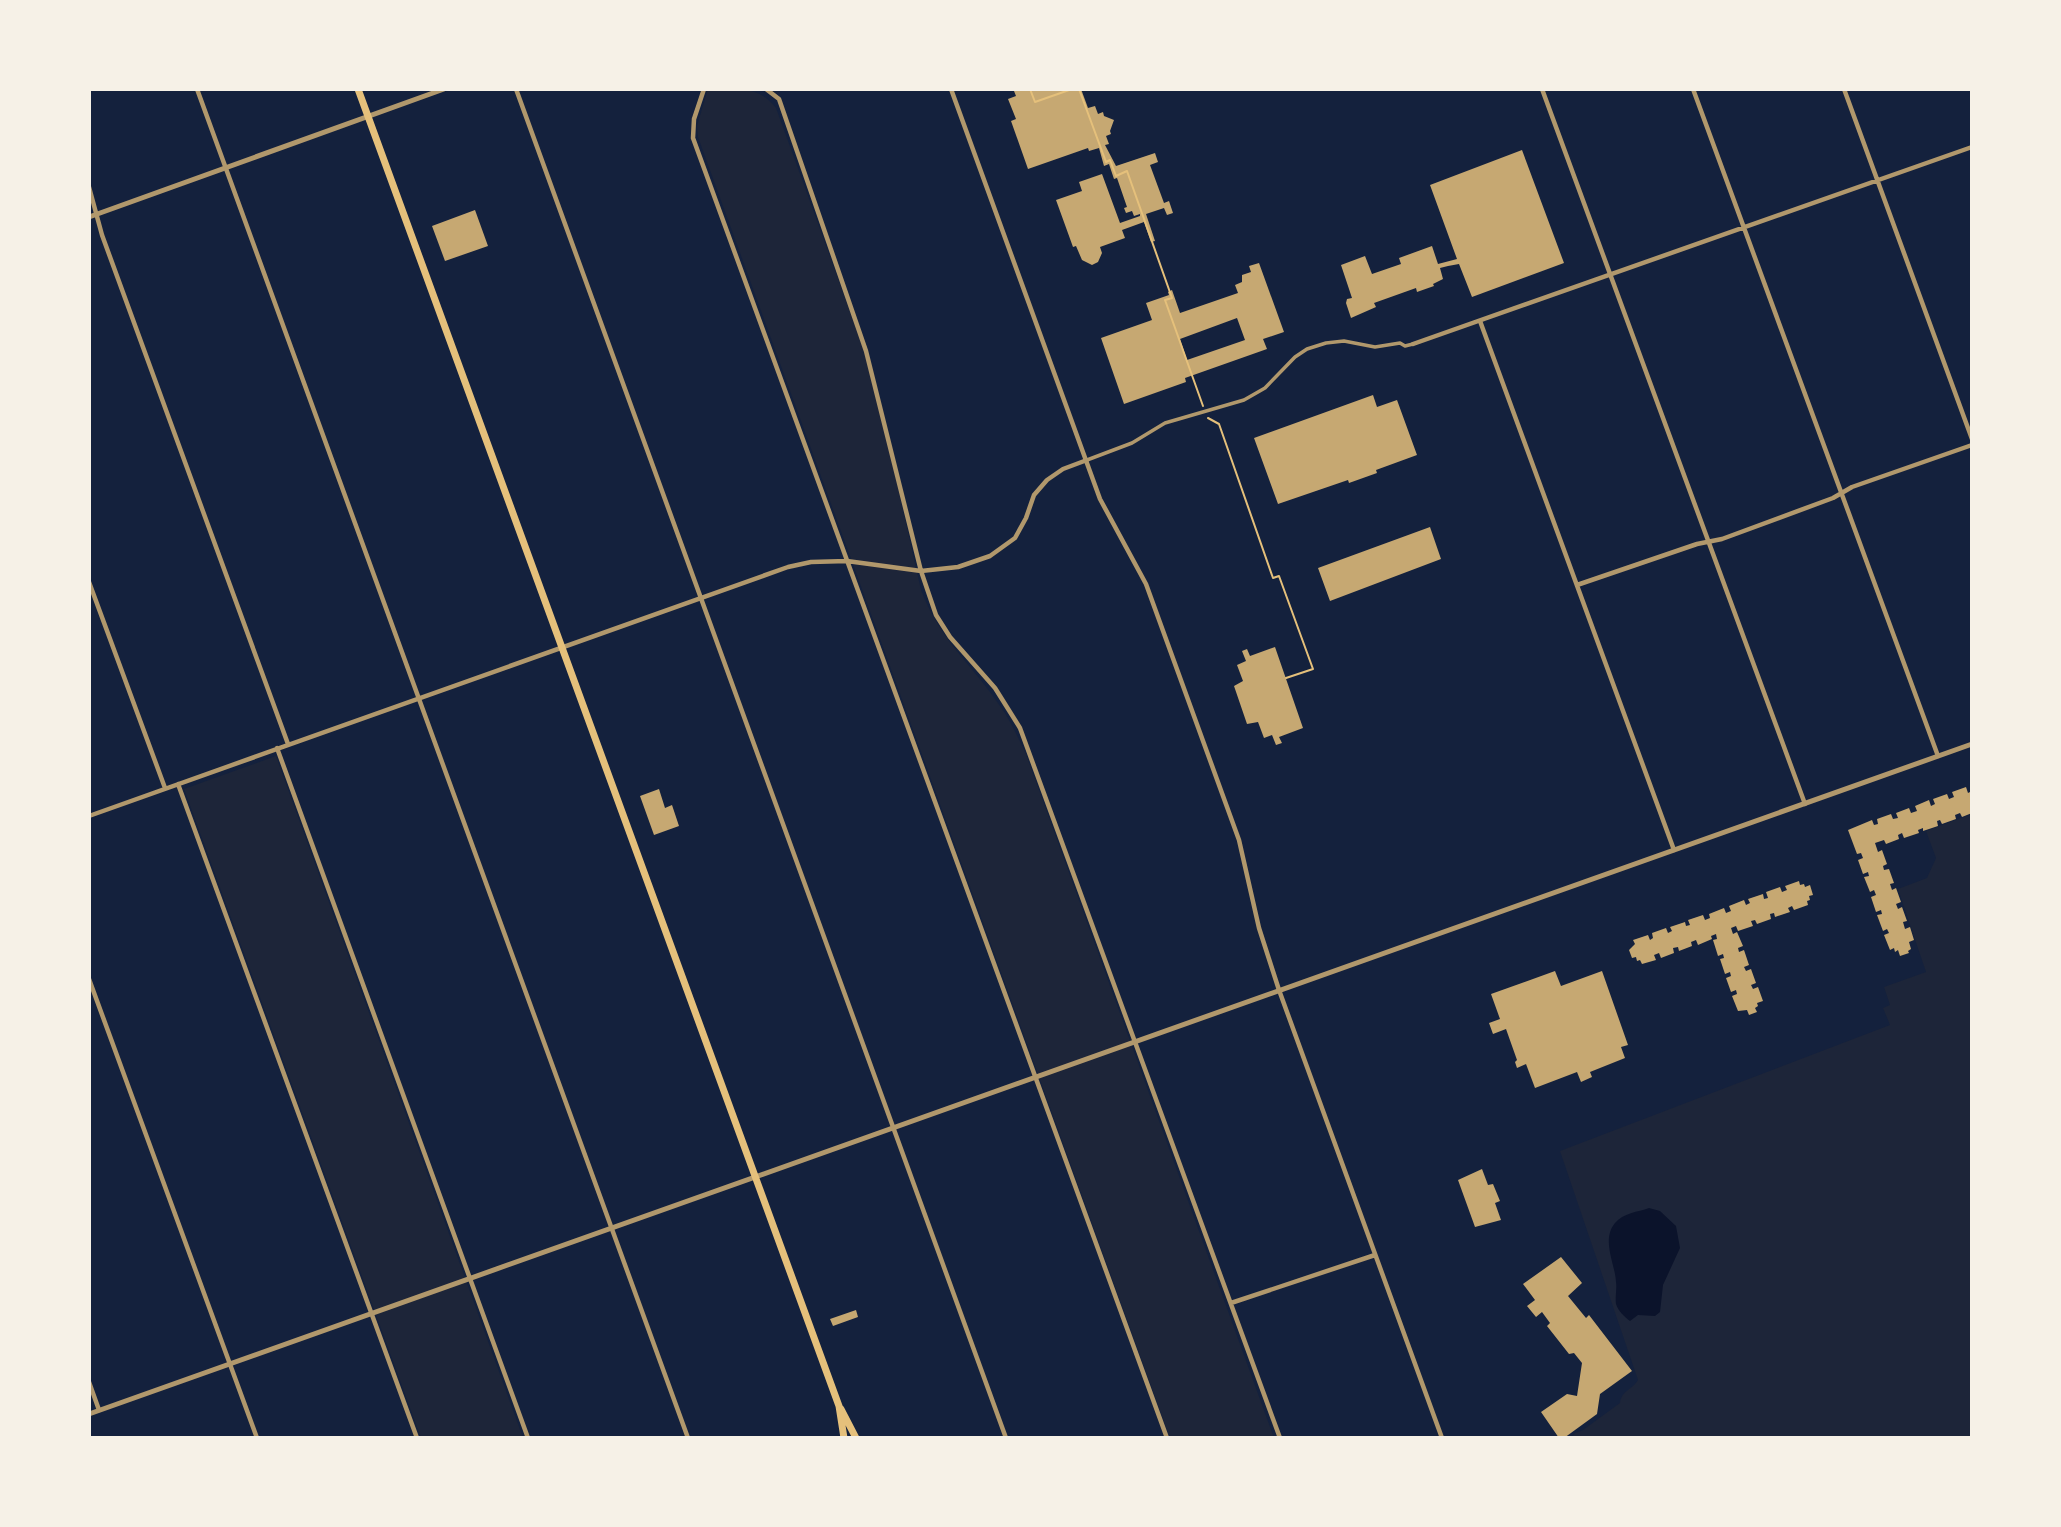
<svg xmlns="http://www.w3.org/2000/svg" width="2061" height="1527" viewBox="0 0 2061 1527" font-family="'DM Sans',sans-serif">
<rect width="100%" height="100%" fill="#14213d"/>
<!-- green -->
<path fill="#1d2539" d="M708,89C734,89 759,85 776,108L872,372L921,590C941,642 971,663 1000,706C1011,721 1018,738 1026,754L1274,1438H1170L698,137L697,126Z
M276,756L523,1438H421L184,789Z
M1972,814V1438H1571L1575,1433L1583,1430L1620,1403C1621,1391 1633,1389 1638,1380L1560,1151L1890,1025L1883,1008L1890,1005L1884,987L1926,972L1898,889L1927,878L1936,858L1926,831Z"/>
<!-- water -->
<path fill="#0b132b" d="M1649,1208L1660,1211L1676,1226L1680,1248L1663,1285L1660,1312L1655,1316L1638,1315L1630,1321C1625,1317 1618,1311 1616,1304C1615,1297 1617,1288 1616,1282C1615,1263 1601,1240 1615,1223C1623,1213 1638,1212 1649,1208Z"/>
<!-- building -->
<path fill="#c6a872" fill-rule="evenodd" d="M1018,89H1081L1088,108L1095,106L1098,114L1103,112L1104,116L1114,120L1110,131L1111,134L1106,136L1109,144L1105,145L1116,166L1155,153L1158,162L1150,165L1164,203L1169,201L1173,213L1167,215L1164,208L1146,214L1155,241L1151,242L1144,222L1122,230L1125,238L1100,247L1102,253L1098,262L1092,265L1082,260L1076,246L1073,247L1056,200L1082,191L1079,182L1102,174L1120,223L1140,216V214L1134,216L1132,211L1126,213L1124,208L1127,207L1117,178L1114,179L1109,164L1104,166L1099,148L1089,151L1088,148L1028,169L1011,121L1016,119L1008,99L1016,96L1014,91Z
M1522,150L1564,263L1472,297L1459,264L1448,266L1440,268L1443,279L1433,284L1434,286L1417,292L1416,288L1374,303L1376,307L1351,318L1346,303L1347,299L1352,298L1341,265L1365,256L1372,274L1401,264L1399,258L1432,246L1438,264L1457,259L1430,185Z
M475,210L488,246L445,261L432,226Z
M1259,263L1284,332L1263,339L1267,349L1185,378L1186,382L1124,404L1101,338L1152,320L1146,303L1169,295L1168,292L1172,290L1180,313L1238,293L1235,285L1242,282V275L1251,272L1249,266ZM1237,318L1245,340L1187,360L1180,339Z
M1373,395L1377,407L1397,400L1417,455L1376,470L1377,473L1349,483L1348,480L1278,504L1254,438Z
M1430,527L1441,559L1330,601L1318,568Z
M1275,647L1303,728L1279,737L1282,743L1276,745L1272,735L1264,738L1258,722L1247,724L1234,686L1243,681L1237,665L1246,661L1242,651L1247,649L1250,656Z
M1966,787L1968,793L1972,791V813L1962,817L1960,813L1955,815L1956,819L1942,824L1940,820L1937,821L1938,826L1923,831V828L1918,830L1919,833L1904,838L1902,833L1898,835L1899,839L1886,844L1884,840L1875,843L1878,852L1882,850L1887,864L1883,866L1884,870L1889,869L1894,883L1890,884L1892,890L1896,888L1901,902L1896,904L1898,909L1902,907L1907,921L1903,922L1905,929L1910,927L1914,940L1909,942L1911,949L1908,951L1909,953L1900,956L1898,950L1895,952L1894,948L1890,950L1884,935L1889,933L1887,929L1883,931L1877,915L1882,914L1881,910L1876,912L1871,897L1876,895L1874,890L1870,892L1864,877L1869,876L1868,872L1863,874L1858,860L1863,858L1861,853L1857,854L1848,830L1872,820L1874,825L1878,824L1877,819L1891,814L1893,819L1898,818L1896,813L1909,808L1911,813L1917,811L1915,806L1929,800L1931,806L1935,804L1933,799L1947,794L1949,799L1954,797L1952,792Z
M659,789L665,808L672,805L679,826L654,835L640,796Z
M1799,881L1800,885L1804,884L1805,887L1810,885L1813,895L1809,896L1810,900L1807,901L1808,905L1794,910L1792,906L1788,908L1790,912L1775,917L1774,913L1770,914L1771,919L1757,924L1755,920L1751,921L1753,926L1738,931L1736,926L1731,928L1733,934L1737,932L1743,946L1738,948L1739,952L1744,950L1749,965L1744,967L1746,971L1751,969L1756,983L1751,985L1753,989L1758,987L1763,1001L1757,1003L1758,1006L1755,1008L1757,1012L1749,1015L1747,1010L1738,1011L1732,996L1737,994L1736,990L1731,992L1726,978L1731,976L1730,972L1725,974L1720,959L1724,958L1723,954L1718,956L1713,940L1717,939L1716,934L1711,936L1712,939L1698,945L1696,940L1691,942L1692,946L1679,951L1678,947L1673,948L1674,953L1661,958L1659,953L1654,955L1656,960L1642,964L1640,960L1637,961L1636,957L1632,958L1629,950L1635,944L1633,940L1648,935L1650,940L1653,938L1652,933L1666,928L1668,933L1672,931L1670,927L1685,922L1686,926L1690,925L1688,920L1703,915L1705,920L1710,918L1709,914L1724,908L1726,913L1731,911L1729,906L1744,900L1746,905L1750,903L1748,899L1763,894L1764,899L1768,898L1766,892L1780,887L1782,892L1787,890L1785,886Z
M1555,971L1561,986L1602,971L1628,1045L1621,1047L1625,1058L1590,1072L1592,1077L1581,1082L1577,1072L1535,1088L1526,1064L1517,1068L1515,1062L1517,1060L1506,1029L1493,1034L1489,1023L1500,1019L1491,994Z
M1482,1169L1488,1185L1493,1184L1500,1201L1495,1203L1501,1220L1475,1227L1458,1180Z
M1561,1257L1582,1283L1568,1296L1586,1318L1589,1315L1632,1371L1600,1394L1597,1414L1564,1438H1559L1541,1412L1567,1394L1577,1396L1582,1363L1574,1353L1569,1354L1547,1326L1550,1323L1542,1312L1536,1317L1527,1306L1535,1300L1523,1284Z
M856,1310L858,1317L833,1326L830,1319Z"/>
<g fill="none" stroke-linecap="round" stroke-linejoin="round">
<!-- path -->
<path stroke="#e5c07b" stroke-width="2" d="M1030,89L1035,102L1072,89
M1079,89L1106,162L1110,160L1116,176L1127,171L1172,298L1165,300L1203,406
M1208,418L1219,424L1273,578L1279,576L1313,669L1286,678"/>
<!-- pedestrian -->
<path stroke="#b1986c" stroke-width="3.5" d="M1087,460L1132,443L1165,423L1244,400L1265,388L1295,357L1307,349L1326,343L1344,341L1375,347L1400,343L1405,346L1413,344"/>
<!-- minor -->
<path stroke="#b1986c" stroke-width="4.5" d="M197,89L688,1438
M516,89L1006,1438
M704,89L694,119L693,138L1167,1438
M766,89L779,99L866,351L921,571L936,615L950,637L995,688L1020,728L1280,1438
M951,89L1100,499L1146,584L1239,840L1259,928L1279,990L1442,1438
M1542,89L1805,804
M1693,89L1938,756
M1844,89L1972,439
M89,187L102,235L288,744
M1480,321L1674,850
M1413,344L1972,147
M89,582L165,788
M1577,585L1697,544L1722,539L1833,498L1852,487L1972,445
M277,748L528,1438
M178,784L417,1438
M89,816L788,567L811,562L847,561L921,571L958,567L990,556L1015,538L1026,518L1034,495L1047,480L1063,469L1087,460
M89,979L257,1438
M1231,1303L1375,1255
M89,1382L99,1410"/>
<!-- tertiary -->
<path stroke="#b1986c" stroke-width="5" d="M89,217L444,89
M89,1414L1972,744"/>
<!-- primary -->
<path stroke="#e5c07b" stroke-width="7" d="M358,89L839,1406L844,1438
M841,1409L856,1438"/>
</g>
<!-- border -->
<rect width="2061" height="1527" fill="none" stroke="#f6f1e7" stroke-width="182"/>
</svg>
